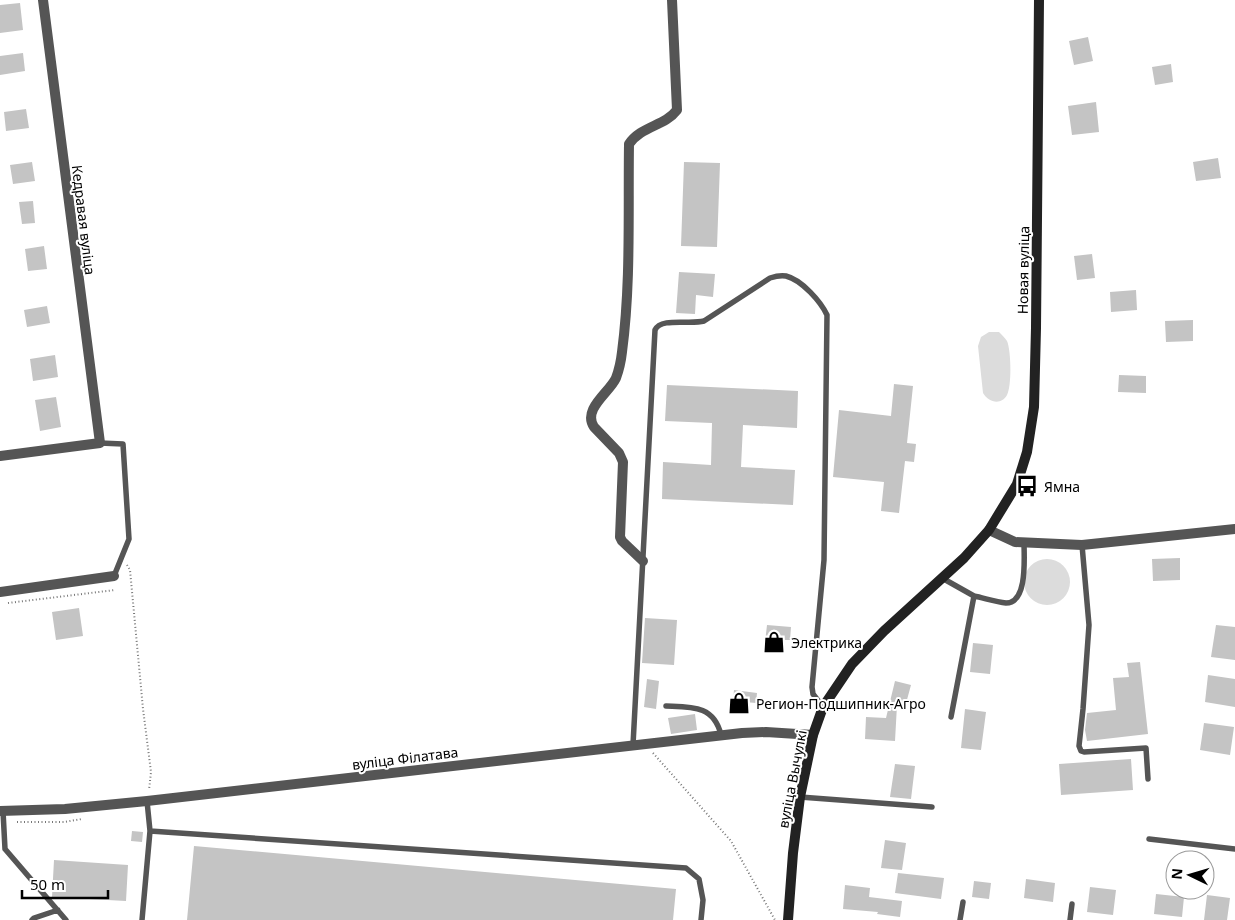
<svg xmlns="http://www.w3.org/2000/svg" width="1235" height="920" viewBox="0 0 1235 920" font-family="'Noto Sans',sans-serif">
<rect width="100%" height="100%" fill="#fff"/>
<!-- green -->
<path fill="#dcdcdc" d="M989,332H999C1002,335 1005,338 1007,341C1011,350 1012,385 1007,395C1001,406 988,402 983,393L978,346L981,337Z
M1024 582a23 23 0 1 1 46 0a23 23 0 1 1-46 0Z"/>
<!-- building -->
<path fill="#c4c4c4" d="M20,3L23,30L0,33V5Z
M1088,37L1093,61L1074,65L1069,41Z
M23,53L25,71L0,75V56Z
M1171,64L1173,82L1155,85L1152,67Z
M1096,102L1099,132L1072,135L1068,106Z
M26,109L29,128L6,131L4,112Z
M1218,158L1221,178L1196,181L1193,162Z
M32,162L35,181L13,184L10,165Z
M684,162L720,163L717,247L681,246Z
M33,201L35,223L22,224L19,202Z
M44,246L47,269L28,271L25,249Z
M1092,254L1095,278L1077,280L1074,256Z
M679,272L715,274L713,297L696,295L695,314L676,313Z
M1136,290L1137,310L1111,312L1110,292Z
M47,306L50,323L27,327L24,310Z
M1193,320V341L1166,342L1165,321Z
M55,355L58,377L33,381L30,359Z
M1119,375L1146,376V393L1118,392Z
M894,384L913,386L907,443L916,444L914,462L905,461L899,513L881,511L884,482L833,477L839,410L891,416Z
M667,385L798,391L797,428L743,425L741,467L795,470L793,505L662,499L663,462L711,465L712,423L665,421Z
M56,397L61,427L40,431L35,400Z
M1180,558V580L1153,581L1152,559Z
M79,608L83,636L56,640L52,612Z
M645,618L677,620L674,665L642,663Z
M767,625L791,627L790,640H780L779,652L764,651Z
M1216,625L1235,627V660L1211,657Z
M973,643L993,645L990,674L970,672Z
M1140,662L1148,734L1087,741L1085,730L1087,713L1116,710L1113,678L1129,677L1127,663Z
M1208,675L1235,679V707L1205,702Z
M647,679L659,681L656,709L644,707Z
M895,681L911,685L905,707L897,705L895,741L865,739L866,717L886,718Z
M734,690L757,693L756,703L733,701Z
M965,709L986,712L981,750L961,748Z
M695,714L697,730L671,734L668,718Z
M1204,723L1234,727L1230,755L1200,750Z
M1131,759L1133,790L1061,795L1059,764Z
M895,764L915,766L911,799L890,797Z
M132,831L143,832L142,842L131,841Z
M885,840L906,843L902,870L881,868Z
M194,846L676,889L673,920H187Z
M54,860L128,865L126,901L52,897Z
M898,873L944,878L941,899L895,893Z
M1026,879L1055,883L1053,902L1024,898Z
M974,881L991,883L989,899L972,897Z
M845,885L870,888L869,897L902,901L900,917L877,914L878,912L843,909Z
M1090,887L1116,890L1113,915L1087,912Z
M1156,894L1184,897L1182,917L1154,914Z
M1207,895L1230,898L1227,920H1204Z"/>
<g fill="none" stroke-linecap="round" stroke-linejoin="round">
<!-- path -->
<path stroke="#777" stroke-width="2" stroke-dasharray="1 2.5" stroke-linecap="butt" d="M127,565L130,570L143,709L151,772L149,790
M8,603L115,590
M653,753L731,841L775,920
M17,822H64L82,819"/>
<!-- lane -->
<path stroke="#555" stroke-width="5.5" d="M100,443L123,444L129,539L114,576
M1082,545L1089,625L1083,709L1079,746L1081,751L1084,752L1146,748L1148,779
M942,578L974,596L951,717
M974,596C984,598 996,602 1006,603C1028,603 1024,557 1024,542
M666,706C691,707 714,705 721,735
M633,745L655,330C661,317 690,325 704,321L770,278C776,276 781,275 786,276C802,280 821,302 827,315L824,560L812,687L813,694L823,707
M800,797L932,807
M3,811L5,849L66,920
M150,831L686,868L699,879L703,900L701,920
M1149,839L1235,849
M32,920L34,918L58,910
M142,920L150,831L147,801
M960,920L963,902
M1070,920L1072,904"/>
<!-- street -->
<path stroke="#555" stroke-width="10" d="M0,456L100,443L43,0
M989,530L1015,542L1082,545L1235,529
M643,561L622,541L620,537L623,462L619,453L594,427C582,409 610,392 616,378C619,370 621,361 622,352C631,284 628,213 629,144C641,126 665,126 677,110L672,0
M0,592L114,576
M0,811L65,809L147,801L742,733L766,732L813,735"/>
<!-- secondary -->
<path stroke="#222" stroke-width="10" d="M788,920L793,853L800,797L813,735L823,707L852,664L884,631L964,558L989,530L1017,484L1027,452L1034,407L1036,328L1039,0"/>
</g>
<!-- icons -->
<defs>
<g id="bus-bare" transform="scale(1.725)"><path d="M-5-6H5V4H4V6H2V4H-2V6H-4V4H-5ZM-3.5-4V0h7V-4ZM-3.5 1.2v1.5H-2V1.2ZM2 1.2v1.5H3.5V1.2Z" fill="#000" stroke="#fff" stroke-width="2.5" paint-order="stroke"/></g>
<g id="shop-bare" transform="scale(1.725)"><path d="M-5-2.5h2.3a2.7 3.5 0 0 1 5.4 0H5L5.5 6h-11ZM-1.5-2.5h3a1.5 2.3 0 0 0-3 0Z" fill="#000" stroke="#fff" stroke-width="2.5" paint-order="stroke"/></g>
</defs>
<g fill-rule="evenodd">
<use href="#bus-bare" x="1027" y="486"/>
<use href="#shop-bare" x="774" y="642"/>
<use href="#shop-bare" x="739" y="703"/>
</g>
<g text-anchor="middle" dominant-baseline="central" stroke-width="4" stroke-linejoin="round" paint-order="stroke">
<!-- street labels -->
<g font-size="14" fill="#000" stroke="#fff">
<text transform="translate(84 220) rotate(83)">Кедравая вуліца</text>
<text transform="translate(1023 270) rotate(-89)">Новая вуліца</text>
<text transform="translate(405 758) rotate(-7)">вуліца Філатава</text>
<text transform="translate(792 779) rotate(-79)">вуліца Вычулкі</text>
</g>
<!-- poi labels -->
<g font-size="14" fill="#000" stroke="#fff" text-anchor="start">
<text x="1044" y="486">Ямна</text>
<text x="791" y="642">Электрика</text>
<text x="756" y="703">Регион-Подшипник-Агро</text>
</g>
</g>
<!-- north arrow -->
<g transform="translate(1190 875) rotate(275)"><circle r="24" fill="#ffffff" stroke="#999999"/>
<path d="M0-4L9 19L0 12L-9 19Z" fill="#000000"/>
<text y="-8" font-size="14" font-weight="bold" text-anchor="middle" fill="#000000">N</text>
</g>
<!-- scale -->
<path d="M22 890v8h86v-8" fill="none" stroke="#000000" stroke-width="2.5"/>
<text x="30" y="890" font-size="15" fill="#000000" stroke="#ffffff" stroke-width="4" paint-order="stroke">50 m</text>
</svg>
